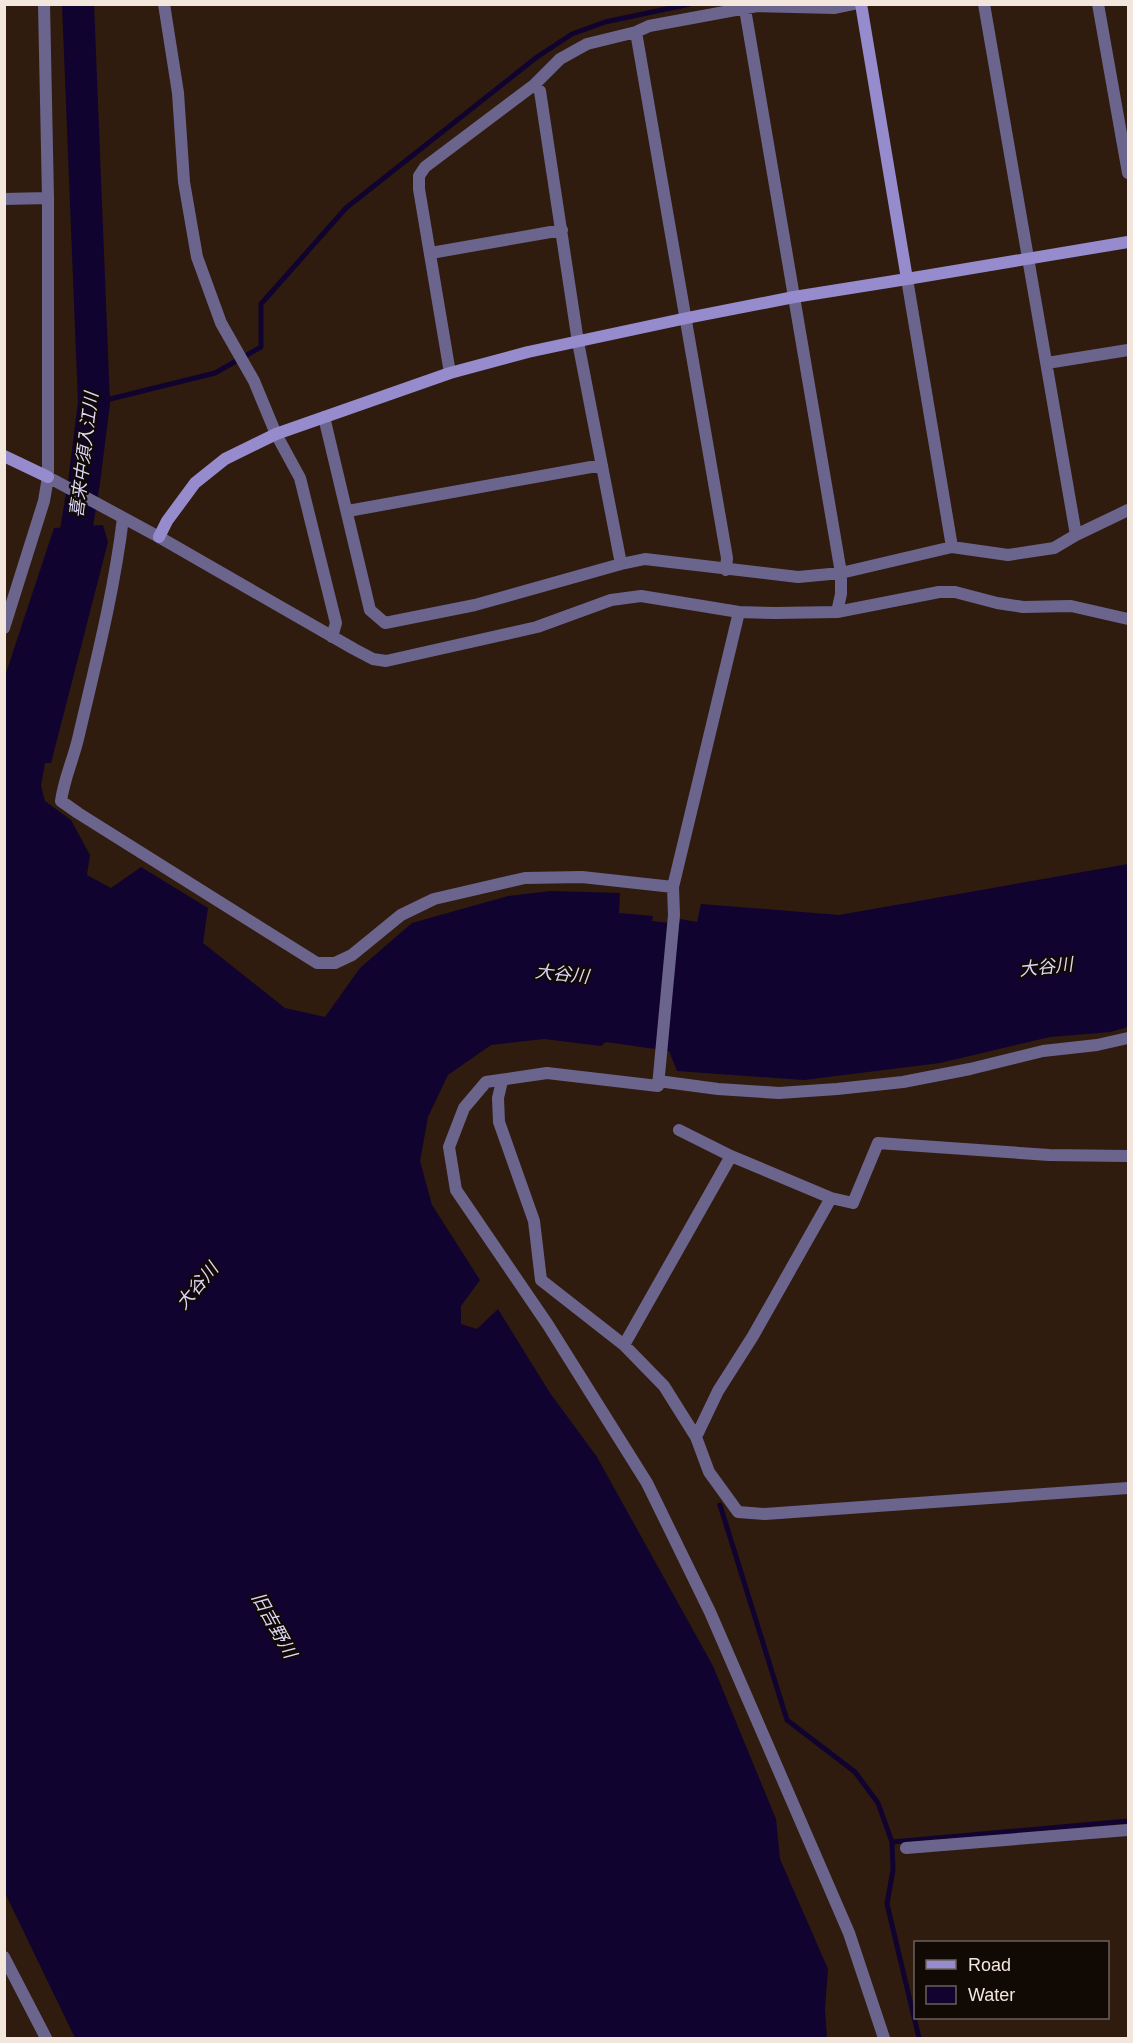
<svg xmlns="http://www.w3.org/2000/svg" width="1133" height="2043" viewBox="0 0 1133 2043" font-family="Helvetica,'Noto Sans JP',sans-serif">
<rect width="100%" height="100%" fill="#2f1c0e"/>
<!-- water -->
<path fill="#11032f" d="M103,525L108,542L51,763H45L41,786L45,801L71,820L90,855L87,875L111,888L141,867L208,908L203,943L285,1008L325,1017L360,968L412,923L508,896L551,891L620,893L619,913L653,916L652,921L679,924L680,919L697,922L701,904L839,915L1128,864V1027L1110,1032L1050,1037L940,1063L804,1080L677,1071L669,1051L606,1042L601,1046L544,1039L491,1045L448,1075L428,1117L420,1161L432,1205L480,1280L461,1306V1324L477,1329L498,1309L550,1393L597,1457L713,1666L776,1819L780,1859L828,1969L825,2009L827,2038H75L5,1893L4,679L54,528Z"/>
<g fill="none" stroke-linecap="round" stroke-linejoin="round">
<!-- stream -->
<path stroke="#11032f" stroke-width="5" d="M94,403L215,373L261,347V304L346,208L537,57L572,34L605,22L690,4
M720,1505L787,1720L855,1772L878,1803L892,1842L893,1870L887,1904L919,2038
M892,1842L1128,1821"/>
<!-- river -->
<path stroke="#11032f" stroke-width="32" d="M70,568L84,482L94,403L78,4"/>
<!-- street -->
<path stroke="#6b658e" stroke-width="12" d="M164,4L178,93L184,182L197,257L221,323L254,381L276,434L300,478L336,623L332,637
M984,4L1076,535
M1098,4L1128,173
M745,9L841,573V594L837,612
M636,32L727,558L726,570
M534,85L540,91L578,342L621,564
M4,199L48,198
M431,253L562,230
M907,279L952,547
M1047,363L1128,350
M450,373L419,189V176L425,167L534,85L560,59L587,44L636,32L649,26L757,6L835,8L854,4
M324,417L370,610L385,623L475,605L621,564L645,559L798,577L841,573L952,547L1008,555L1054,548L1076,535L1128,510
M48,477L159,537L354,649L373,659L386,661L537,627L611,600L641,596L739,612L775,613L837,612L939,592H955L997,603L1023,607L1071,606L1128,619
M348,511L602,465
M123,518C114,593 95,666 78,739C73,760 64,779 61,801L78,813L317,963H335L352,955L401,915L434,899L525,878L582,877L673,887
M739,612L673,887L674,915L658,1086L547,1073L486,1082L464,1108L449,1147L456,1190L548,1325L647,1483L710,1612L849,1933L884,2038
M4,628L44,501L48,477V198L44,4
M502,1081L498,1098L499,1122L534,1221L541,1280L624,1345L664,1386L696,1437L709,1472L738,1512L765,1514L1128,1488
M658,1081L718,1089L779,1093L837,1089L903,1082L970,1069L1043,1051L1097,1045L1128,1038
M831,1198L853,1203L878,1143L1049,1155L1128,1156
M624,1345L731,1156L679,1130
M696,1437L718,1391L753,1336L831,1198L731,1156
M906,1848L1128,1830
M4,1957L46,2038"/>
<!-- secondary -->
<path stroke="#968bcd" stroke-width="12" d="M907,279L1128,242
M4,456L48,477
M159,537L167,521L195,483L225,459L276,434L450,373L528,352L687,318L794,297L907,279L861,4"/>
</g>
<g text-anchor="middle" dominant-baseline="central" stroke-width="4.5" stroke-linejoin="round" paint-order="stroke">
<!-- water labels -->
<g font-size="18" font-style="italic" fill="#dbd7f9" stroke="#110904">
<text transform="translate(84 455) rotate(-83)">喜来中須入江川</text>
<text transform="translate(1046 967) rotate(-6)">大谷川</text>
<text transform="translate(562 974) rotate(6)">大谷川</text>
<text transform="translate(197 1286) rotate(-50)">大谷川</text>
<text transform="translate(274 1625) rotate(61)">旧吉野川</text>
</g>
</g>
<!-- border -->
<rect width="1133" height="2043" fill="none" stroke="#f3e6dc" stroke-width="12"/>
<!-- legend -->
<rect x="914" y="1941" width="195" height="78" fill="#110904" stroke="#6b615a" stroke-width="1.5"/>
<rect x="926" y="1960" width="30" height="9" fill="#968bcd" stroke="#6b615a" stroke-width="1.5"/>
<text x="968" y="1971" font-size="18" fill="#f3e6dc">Road</text>
<rect x="926" y="1986" width="30" height="18" fill="#11032f" stroke="#6b615a" stroke-width="1.5"/>
<text x="968" y="2001" font-size="18" fill="#f3e6dc">Water</text>
</svg>
